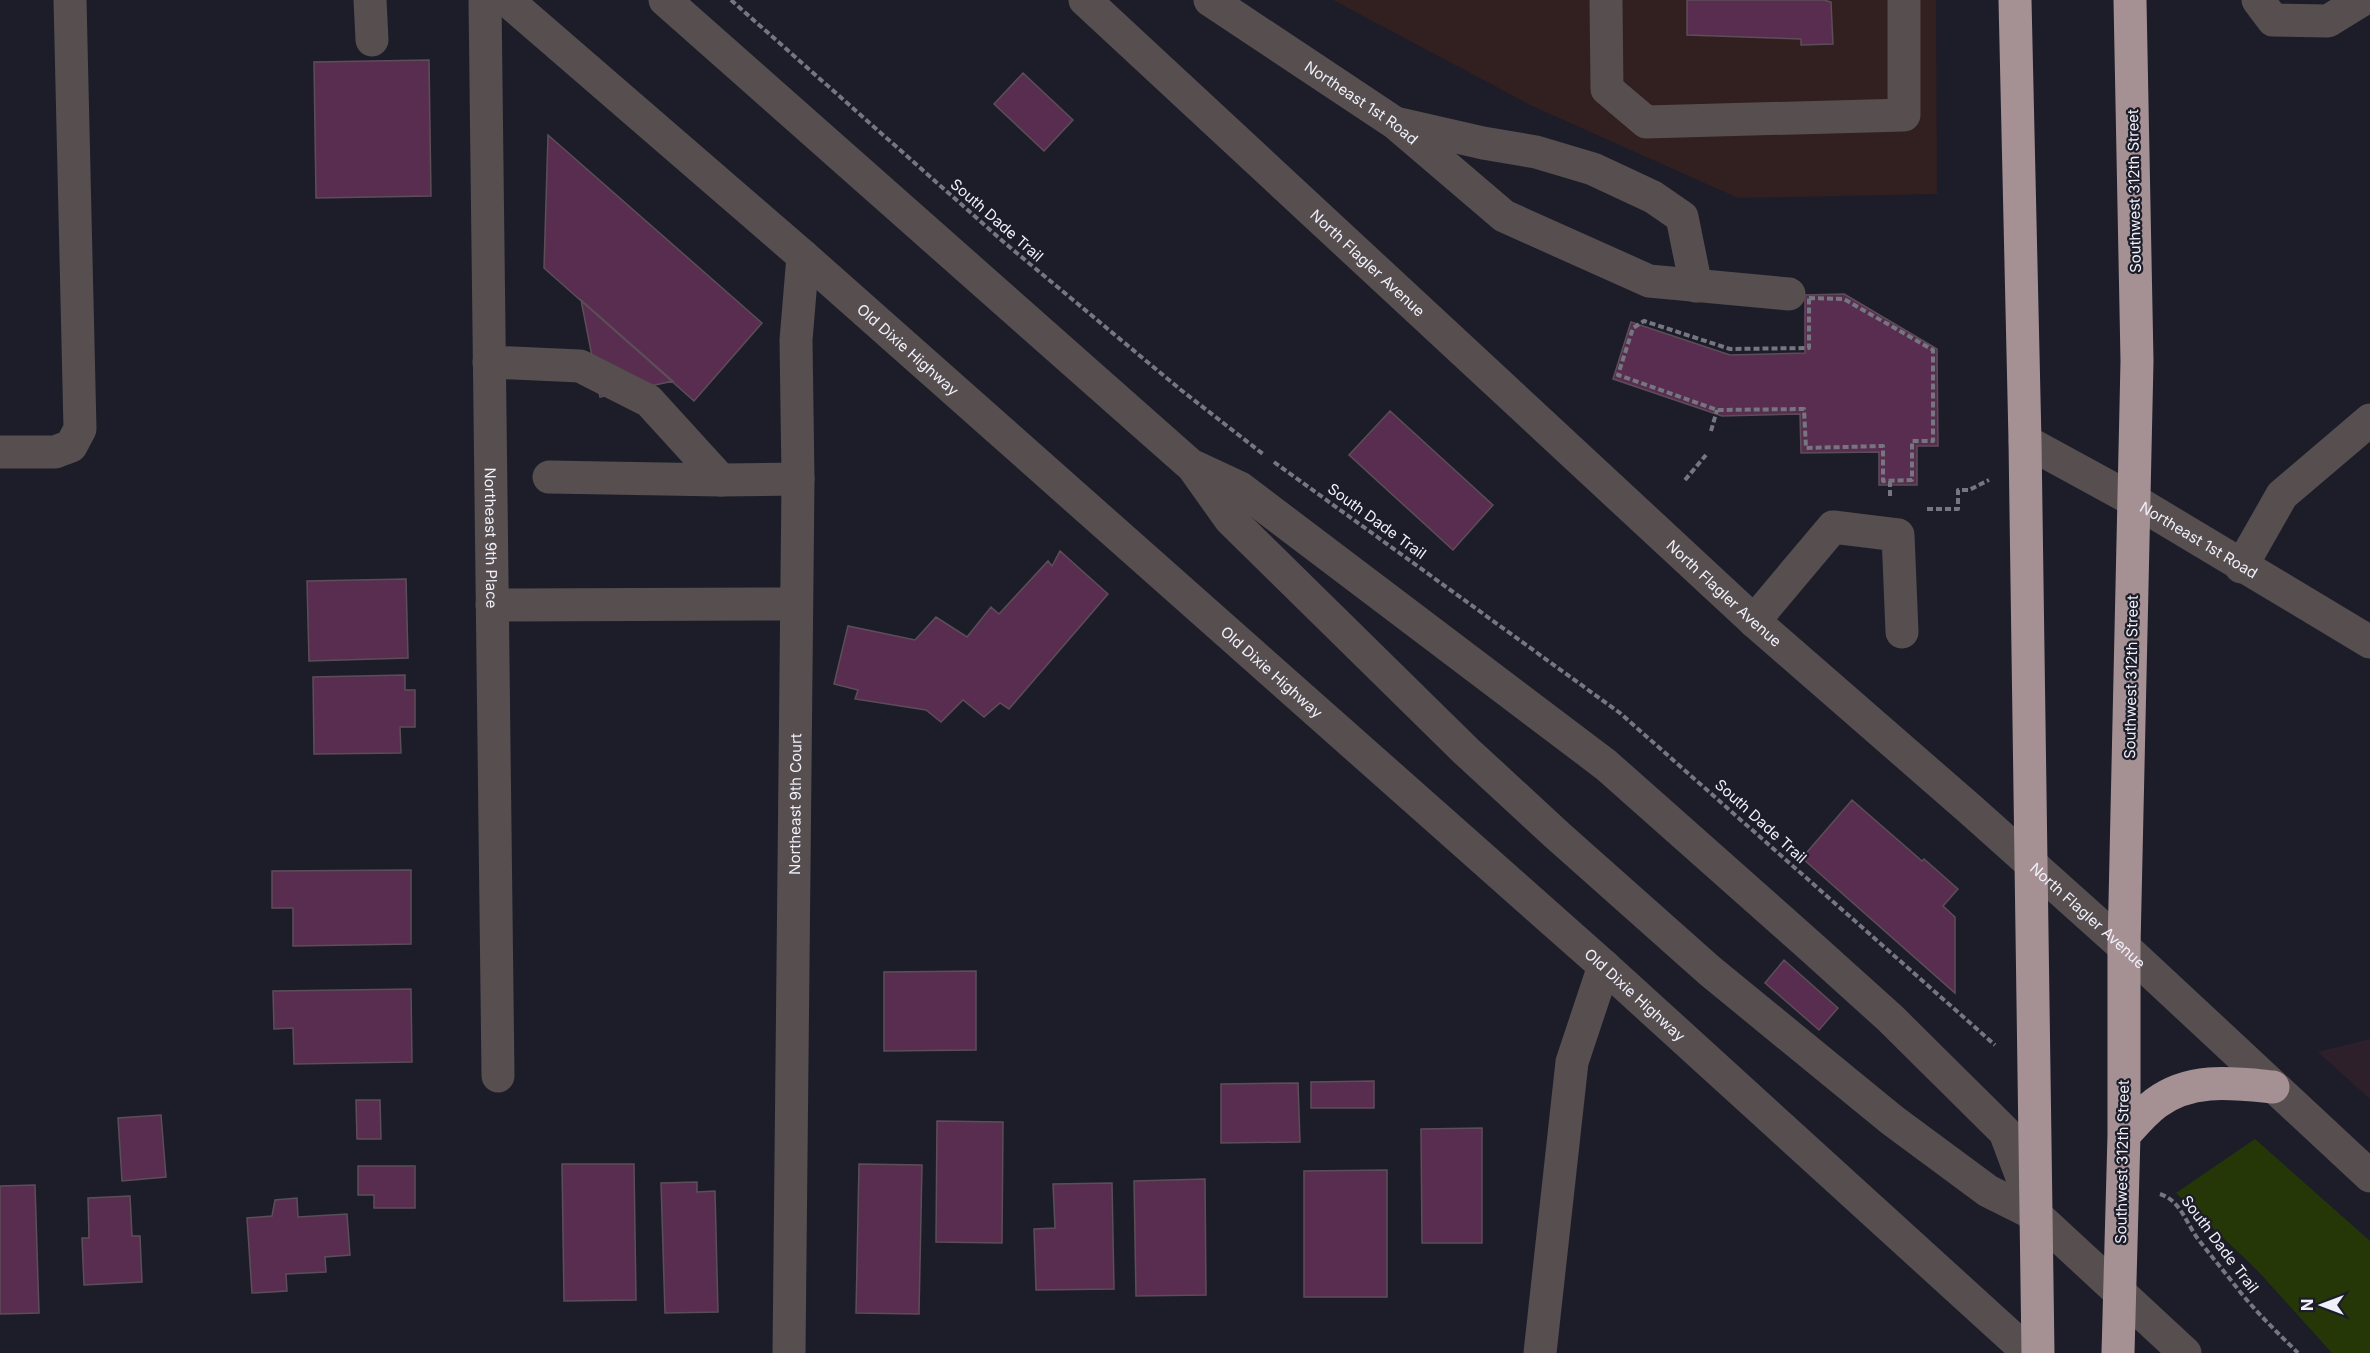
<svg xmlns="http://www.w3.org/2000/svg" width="2370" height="1353" viewBox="0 0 2370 1353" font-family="Inter,sans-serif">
<rect width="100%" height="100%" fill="#1c1d29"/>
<!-- commercial -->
<path fill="#321f1f" d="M1333,0H1936L1937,194L1738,198L1530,105Z"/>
<!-- industrial -->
<path fill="#2e202b" d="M2370,1039V1099L2318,1052Z"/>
<!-- green -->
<path fill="#263707" d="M2255,1139L2370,1241V1353H2332L2258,1271L2176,1193Z"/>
<!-- building -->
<path fill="#592d4f" stroke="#5c4e58" stroke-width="1.5" d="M1687,0H1824L1831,2L1833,44L1801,45V39L1687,35Z
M429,60L431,196L316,198L314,62Z
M1023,73L1073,120L1044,151L994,104Z
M548,135L762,323L694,401L544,268Z
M1844,294L1937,349L1938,446H1917V485H1879V452L1801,453L1800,414L1722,416L1613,379L1631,322L1730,355L1805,353V295Z
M581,300L673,381L600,397Z
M1390,411L1493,505L1453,550L1349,455Z
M1060,551L1108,594L1009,709L1000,703L984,717L963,700L941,722L926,710L855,699L858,690L834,684L848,626L915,640L936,617L967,637L991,607L999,614L1048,561L1052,566Z
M406,579L408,658L309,661L307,581Z
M405,675V690H415V727H400L401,753L314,754L313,677Z
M1852,800L1922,861L1924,859L1958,889L1943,906L1955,917V993L1802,858Z
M411,870V944L293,946V908H272V871Z
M1784,960L1838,1008L1819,1030L1765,983Z
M976,971V1050L884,1051V972Z
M411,989L412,1062L294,1064L293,1028L274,1029L273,991Z
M1374,1081V1108H1311V1082Z
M1298,1083L1300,1142L1221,1143V1084Z
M356,1100H380L381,1139H357Z
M161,1115L166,1177L122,1181L118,1118Z
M937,1121L1003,1122L1002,1243L936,1242Z
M1482,1128V1243H1422L1421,1129Z
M562,1164H634L636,1300L564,1301Z
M859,1164L922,1165L919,1314L856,1313Z
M358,1166H415V1208H374V1195H358Z
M1387,1170V1297H1304V1171Z
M1205,1179L1206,1295L1136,1296L1134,1181Z
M697,1182V1192L715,1191L718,1312L665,1313L661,1183Z
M1112,1183L1114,1289L1036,1290L1034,1229L1055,1228L1053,1184Z
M35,1185L39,1313L0,1314V1186Z
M130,1196L132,1236H140L142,1282L84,1285L82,1238H89L88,1198Z
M297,1198L298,1217L347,1214L350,1255L325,1257L326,1272L286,1274L287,1291L252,1293L247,1218L272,1216L275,1200Z"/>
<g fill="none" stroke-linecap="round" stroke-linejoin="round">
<!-- path -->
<path stroke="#757681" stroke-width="4" stroke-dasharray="6 3" stroke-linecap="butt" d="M731,0L1006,244L1181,390L1263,454
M1809,298L1844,299L1933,350V441H1912V480L1883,481V446L1806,448L1804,409L1717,410L1618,375L1633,328L1644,321L1730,349L1809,348Z
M1711,431L1717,410
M1274,462L1620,713L1995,1045
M1685,480L1706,455
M1890,481V497
M1927,509H1958V490H1969L1989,480
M2160,1194C2181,1201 2186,1223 2198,1239C2212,1257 2227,1275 2241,1293C2259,1315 2278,1333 2298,1353"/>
<!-- minor -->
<g stroke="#564e4f" stroke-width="33">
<path d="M370,0L372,40"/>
<path id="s1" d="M485,0L498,1076"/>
<path id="s2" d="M507,0L803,256L1604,966L2029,1353"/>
<path d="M665,0L1193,467L1230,519L1466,751L1557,835L1710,971L1892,1120L1988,1191L2036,1215L2185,1353"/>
<path id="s3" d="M1085,0L1754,621L1971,810L2124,947L2370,1176"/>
<path id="s4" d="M1210,0L1395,123L1504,216L1649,281L1789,294"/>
<path d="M1606,0L1607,89L1646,122L1904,115V0"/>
<path d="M2258,0L2273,20L2328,21L2362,0"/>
<path d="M1400,124L1483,143L1536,152L1593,169L1653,197L1682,217L1696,286"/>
<path d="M489,362L580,366L649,401L721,480"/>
<path id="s5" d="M2025,441L2135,501L2370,642"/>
<path d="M0,452H55L71,446L80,429L70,0"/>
<path d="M1195,467L1240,488L1606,765L1809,945L1890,1018L2005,1132L2035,1212"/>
<path d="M549,477L721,480L798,479"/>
<path d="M2241,567L2282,495L2370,420"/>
<path d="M492,605L796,604"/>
<path d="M1754,621L1833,527L1898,535L1902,632"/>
<path id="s6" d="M789,1353L798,479L796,340L803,256"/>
<path d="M1540,1353L1572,1062L1604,966"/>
</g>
<!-- highway -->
<path stroke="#a59194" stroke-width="33" d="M2015,0L2025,441L2038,1353
M2124,1135C2134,1124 2144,1112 2156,1103C2191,1077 2233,1083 2273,1087
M2118,1353L2124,1135V947L2137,361L2130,0"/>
</g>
<g text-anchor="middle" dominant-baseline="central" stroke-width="4.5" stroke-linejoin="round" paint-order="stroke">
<!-- street labels -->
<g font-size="15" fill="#eff0fa" stroke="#1c1d29">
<text stroke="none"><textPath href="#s4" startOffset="183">Northeast 1st Road</textPath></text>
<text transform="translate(2134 191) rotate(-91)">Southwest 312th Street</text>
<text transform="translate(997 220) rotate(41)">South Dade Trail</text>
<text stroke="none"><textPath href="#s3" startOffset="386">North Flagler Avenue</textPath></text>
<text stroke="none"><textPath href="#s2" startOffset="532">Old Dixie Highway</textPath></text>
<text transform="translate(1377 521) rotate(36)">South Dade Trail</text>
<text stroke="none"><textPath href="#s1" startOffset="538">Northeast 9th Place</textPath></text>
<text stroke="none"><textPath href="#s5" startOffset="200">Northeast 1st Road</textPath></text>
<text stroke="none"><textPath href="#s3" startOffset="872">North Flagler Avenue</textPath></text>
<text stroke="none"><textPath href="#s2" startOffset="1018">Old Dixie Highway</textPath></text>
<text transform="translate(2131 677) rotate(-89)">Southwest 312th Street</text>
<text stroke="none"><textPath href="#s6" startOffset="549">Northeast 9th Court</textPath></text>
<text transform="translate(1761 821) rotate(42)">South Dade Trail</text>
<text stroke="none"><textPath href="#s3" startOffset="1358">North Flagler Avenue</textPath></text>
<text stroke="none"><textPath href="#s2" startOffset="1504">Old Dixie Highway</textPath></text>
<text transform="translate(2122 1162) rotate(-89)">Southwest 312th Street</text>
<text transform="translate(2220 1244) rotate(53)">South Dade Trail</text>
</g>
</g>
<!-- north arrow -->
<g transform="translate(2322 1305) rotate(270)" stroke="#1c1d29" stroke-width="4.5" paint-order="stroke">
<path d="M0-4.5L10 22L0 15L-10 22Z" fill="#eff0fa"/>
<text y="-9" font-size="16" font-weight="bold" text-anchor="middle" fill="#eff0fa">N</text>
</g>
</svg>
